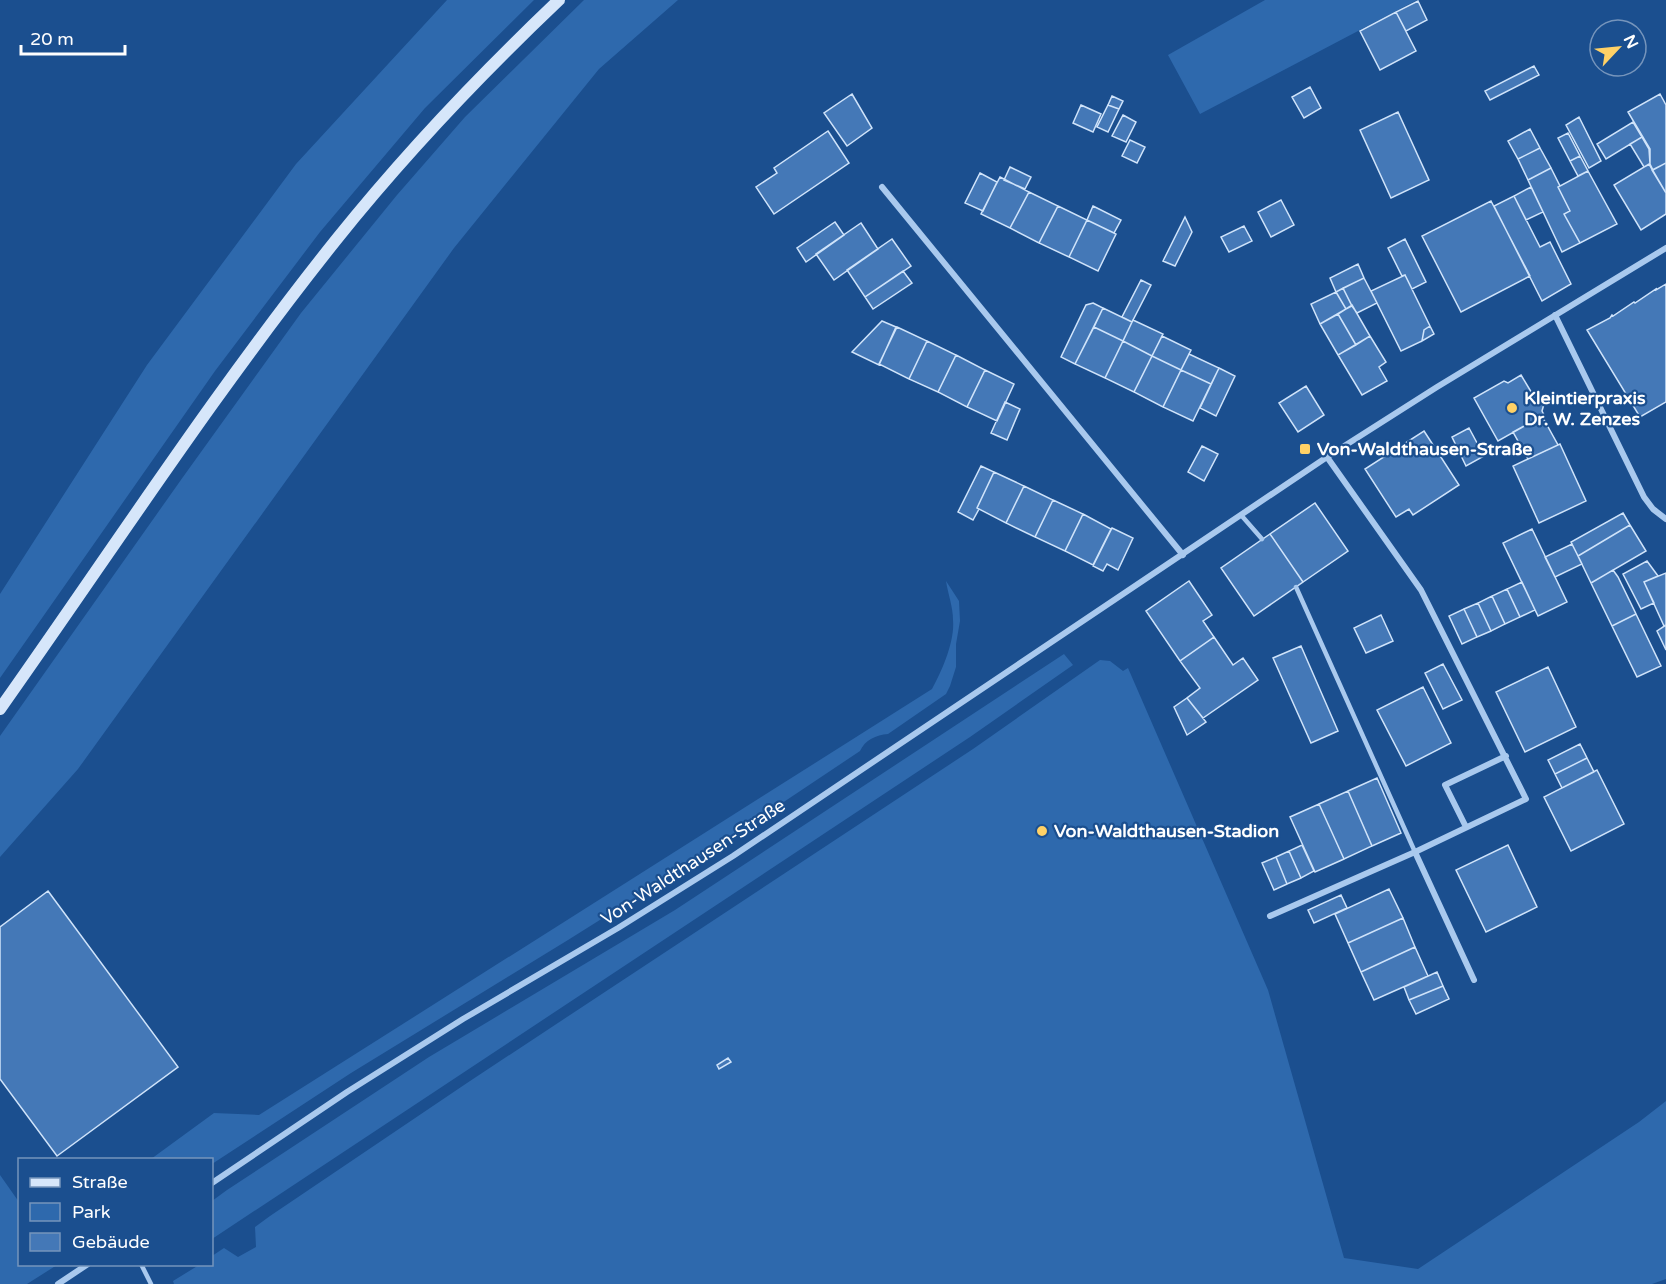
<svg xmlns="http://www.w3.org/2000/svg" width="1666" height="1284" viewBox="0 0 1666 1284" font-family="'Varela Round',sans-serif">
<rect width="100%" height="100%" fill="#1b4f8f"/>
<!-- green -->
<path fill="#2e69ad" d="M447,0H534L425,108L320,232L215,371L0,678V594L147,365L296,164Z
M584,0H678L599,69L454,248L78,769L0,857V736L183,477L301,313L397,195L465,117Z
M1265,0H1417L1200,114L1168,55Z
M946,581L959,601L960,621L956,644V667L950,686L946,694L888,734C876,735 865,740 860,751L724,842L568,940L351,1073L212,1164V1160L151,1159L214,1113L259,1115L932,689C942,671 955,641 953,620C953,607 948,594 946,581Z
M1064,654L1073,665L970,737L212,1239V1201L227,1190L429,1057L675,910Z
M1100,660L1110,661L1123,671L1128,668L1268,990L1344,1258L1418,1269L1639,1122L1666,1101V1279L1652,1284H174L173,1281L199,1265L212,1264V1256L224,1248L238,1257L256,1247L255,1227L270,1216L467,1083L973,749Z
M0,1175L19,1202L20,1264L57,1265L27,1284H0Z"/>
<!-- building -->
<path fill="#4478b7" stroke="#cfe3fa" stroke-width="1.5" d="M1418,1L1427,20L1406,31L1396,12Z
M1396,12L1416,51L1380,70L1360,31Z
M1534,66L1539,75L1490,100L1485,91Z
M1310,87L1321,108L1304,118L1292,97Z
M852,94L872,128L847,146L824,113Z
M1660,94L1666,105V163L1653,170L1650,164V149L1628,112Z
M1112,96L1123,101L1119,109L1108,105Z
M1081,105L1101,114L1093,132L1073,123Z
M1108,105L1119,109L1108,132L1097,127Z
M1398,112L1429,180L1391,198L1360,130Z
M1123,115L1136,122L1126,142L1112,136Z
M1579,117L1601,161L1589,168L1566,125Z
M1633,122L1642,137L1606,159L1597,144Z
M1530,129L1540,148L1518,159L1508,141Z
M828,131L849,163L774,214L756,187L777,173L774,168Z
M1568,133L1580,156L1570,161L1558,138Z
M1642,137L1649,149L1650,164L1644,167L1630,144Z
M1130,140L1145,147L1137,163L1122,156Z
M1540,148L1551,168L1528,180L1518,159Z
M1580,156L1588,171L1578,176L1570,161Z
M1666,163V193L1652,170Z
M1649,164L1666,193V214L1641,230L1614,185Z
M1010,167L1031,177L1025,189L1004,180Z
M1551,168L1560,186L1558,187L1570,211L1564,214L1580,243L1562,252L1528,180Z
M1588,171L1617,224L1580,243L1564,214L1570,211L1558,187Z
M980,173L997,182L983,211L965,203Z
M1000,177L1029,192L1010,228L981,214Z
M1531,187L1543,212L1526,220L1514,196Z
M1029,192L1058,206L1039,243L1010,228Z
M1514,196L1540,247L1550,242L1571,284L1542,301L1494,206Z
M1281,200L1294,225L1271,237L1258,212Z
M1491,201L1530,276L1461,312L1422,236Z
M1058,206L1087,220L1069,257L1039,243Z
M1093,206L1121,220L1114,233L1087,220Z
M1185,217L1192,232L1175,266L1163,261Z
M1087,220L1116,234L1098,271L1069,257Z
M835,222L844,235L806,262L797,248Z
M861,223L878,249L834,280L816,254Z
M1244,226L1252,241L1229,252L1221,237Z
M892,239L911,266L865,297L847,270Z
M1405,239L1426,282L1412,289L1405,275L1402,276L1388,248Z
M1358,264L1364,278L1336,292L1330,278Z
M903,271L912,283L873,309L865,297Z
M1405,275L1430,326L1424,330L1422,341L1401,351L1371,291Z
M1364,278L1377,303L1357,313L1352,306L1343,288Z
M1141,280L1151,285L1132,322L1122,317Z
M1666,284V402L1640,417L1587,330L1610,318L1612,315L1613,316L1634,302L1635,303L1656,289V290Z
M1343,288L1352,306L1346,309L1336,292Z
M1336,292L1346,309L1320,324L1311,304Z
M1093,303L1103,308L1075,364L1061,357L1086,305Z
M1352,305L1370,336L1356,345L1338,314Z
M1103,308L1132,322L1123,341L1094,327Z
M1338,314L1356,345L1338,355L1320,324Z
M1133,320L1163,334L1152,356L1123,341Z
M882,321L896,327L879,365L852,352Z
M1430,326L1434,334L1422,341L1424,330Z
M897,327L927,341L909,379L879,364Z
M1094,327L1123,341L1105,378L1075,364Z
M1162,336L1191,350L1181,370L1152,356Z
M1370,336L1386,362L1379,367L1387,381L1362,395L1338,355Z
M927,341L956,355L938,392L909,379Z
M1123,341L1152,356L1134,392L1105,378Z
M1189,354L1219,368L1211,384L1181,370Z
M956,355L985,370L967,407L938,392Z
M1152,356L1181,370L1163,407L1134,392Z
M1219,368L1235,376L1216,416L1200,408Z
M985,370L1014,384L997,421L967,407Z
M1181,370L1211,384L1193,421L1163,407Z
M1521,375L1533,395L1540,397L1544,404L1542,411L1544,415L1498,441L1474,398L1504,381L1508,383Z
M1306,386L1324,415L1298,432L1279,403Z
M1005,402L1020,409L1007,440L991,433Z
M1542,416L1558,445L1528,459L1513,432Z
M1469,428L1484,456L1466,466L1452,437Z
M1424,431L1459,485L1413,515L1409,509L1396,517L1365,469Z
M1560,444L1586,501L1539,523L1513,466Z
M1202,446L1218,454L1204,481L1188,472Z
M981,466L994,472L977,508L979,509L973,520L958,512Z
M994,472L1024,486L1006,523L977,508Z
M1024,486L1053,500L1035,537L1006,523Z
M1053,500L1083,514L1065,551L1035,537Z
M1315,503L1348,551L1303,582L1270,534Z
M1623,513L1630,525L1578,556L1571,542Z
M1083,514L1111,529L1093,565L1065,551Z
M1630,525L1646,551L1591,583L1578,556Z
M1112,528L1133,538L1118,570L1107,564L1103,571L1093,566Z
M1532,529L1567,602L1538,616L1503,543Z
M1270,534L1303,582L1254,616L1221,568Z
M1572,544L1582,564L1555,577L1545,557Z
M1647,561L1658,576L1644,582L1654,603L1641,609L1623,574Z
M1613,570L1618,577L1636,614L1612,626L1591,583Z
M1666,573V625L1664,626L1644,582Z
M1189,581L1212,615L1203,621L1214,637L1180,661L1146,611Z
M1522,582L1535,610L1520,617L1507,589Z
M1507,589L1520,617L1505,624L1492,596Z
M1492,596L1505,624L1491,631L1478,603Z
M1478,603L1491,631L1477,637L1464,609Z
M1464,609L1477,637L1462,644L1449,616Z
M1636,614L1661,666L1637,677L1612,626Z
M1381,615L1393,641L1366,653L1354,628Z
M1666,625V650L1657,631Z
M1214,637L1233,665L1243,658L1258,680L1203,718L1187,698L1200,688L1180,661Z
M1301,646L1338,731L1311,743L1273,658Z
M1443,664L1462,700L1443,709L1425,673Z
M1548,667L1576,727L1525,752L1496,692Z
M1423,687L1451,743L1406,766L1377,710Z
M1187,698L1206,722L1187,735L1174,707Z
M1580,744L1587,758L1555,774L1548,760Z
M1587,758L1594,772L1562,788L1555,774Z
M1597,770L1624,824L1571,851L1544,797Z
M1377,778L1401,833L1372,846L1348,791Z
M1348,791L1372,846L1344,859L1319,804Z
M1319,804L1344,859L1315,872L1290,817Z
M1302,845L1314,871L1301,878L1289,851Z
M1508,845L1537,907L1486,932L1456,870Z
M1289,851L1301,878L1287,884L1276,857Z
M1276,857L1287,884L1274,890L1262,863Z
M1389,889L1403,918L1348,943L1335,914Z
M48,891L178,1067L57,1156L0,1079V927Z
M1341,895L1347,908L1314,923L1308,910Z
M1403,918L1415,947L1361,972L1348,943Z
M1415,947L1428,976L1374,1000L1361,972Z
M1437,972L1443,986L1409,1000L1404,987Z
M1443,986L1449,999L1416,1014L1409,1000Z
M728,1058L731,1062L719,1069L717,1065Z"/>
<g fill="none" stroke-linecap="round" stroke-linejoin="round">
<!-- lane -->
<path stroke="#a9c9ee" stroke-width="4.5" d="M1241,515L1262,539
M1296,587L1415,852
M141,1264L151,1284"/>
<!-- street -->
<path stroke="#a9c9ee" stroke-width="6" d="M882,187L1183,555
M1555,315L1644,497L1653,509L1666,519
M1466,827L1445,785L1506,756
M1415,852L1474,980
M1270,916L1415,852L1526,799L1421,590L1327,457
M212,1183L347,1092L463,1019L618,928L733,856L1327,457L1437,387L1666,248
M58,1284L88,1264"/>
<!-- secondary -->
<path stroke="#d6e6fa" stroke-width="12" d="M0,709C111,552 216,390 336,240C404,155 480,75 559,0"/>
</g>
<!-- markers -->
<g fill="#ffd166" stroke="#1b4f8f" stroke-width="2">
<circle cx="1512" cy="408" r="6"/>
<rect x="1299" y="443" width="12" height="12" rx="3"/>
<circle cx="1042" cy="831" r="6"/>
</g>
<g text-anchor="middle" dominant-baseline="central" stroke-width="4.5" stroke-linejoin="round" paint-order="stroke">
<!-- poi labels -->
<g font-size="18" font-weight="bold" fill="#fff" stroke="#1b4f8f" text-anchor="start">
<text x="1524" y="398">Kleintierpraxis<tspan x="1524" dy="21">Dr. W. Zenzes</tspan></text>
<text x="1317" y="449">Von-Waldthausen-Straße</text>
<text x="1054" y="831">Von-Waldthausen-Stadion</text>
</g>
<!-- street labels -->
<g font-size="18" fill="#fff" stroke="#1b4f8f">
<text transform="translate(693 862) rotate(-33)">Von-Waldthausen-Straße</text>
</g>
</g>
<!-- legend -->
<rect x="18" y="1158" width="195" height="108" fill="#1b4f8f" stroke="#7695bc" stroke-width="1.5"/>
<rect x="30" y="1178" width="30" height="9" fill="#d6e6fa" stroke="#7695bc" stroke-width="1.5"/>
<text x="72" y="1188" font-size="18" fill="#ffffff">Straße</text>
<rect x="30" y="1203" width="30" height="18" fill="#2e69ad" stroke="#7695bc" stroke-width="1.5"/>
<text x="72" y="1218" font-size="18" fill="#ffffff">Park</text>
<rect x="30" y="1233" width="30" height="18" fill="#4478b7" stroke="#7695bc" stroke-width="1.5"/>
<text x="72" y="1248" font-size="18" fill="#ffffff">Gebäude</text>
<!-- north arrow -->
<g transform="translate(1618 48) rotate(64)"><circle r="28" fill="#1b4f8f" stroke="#7695bc" stroke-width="1.5"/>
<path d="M0-4.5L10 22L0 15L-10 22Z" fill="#ffd166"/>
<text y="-9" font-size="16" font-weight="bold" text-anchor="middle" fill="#ffffff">N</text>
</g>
<!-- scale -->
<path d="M21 45v9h104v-9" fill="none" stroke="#ffffff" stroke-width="3"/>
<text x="30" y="45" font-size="18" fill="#ffffff" stroke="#1b4f8f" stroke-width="4.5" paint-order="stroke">20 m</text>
</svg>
